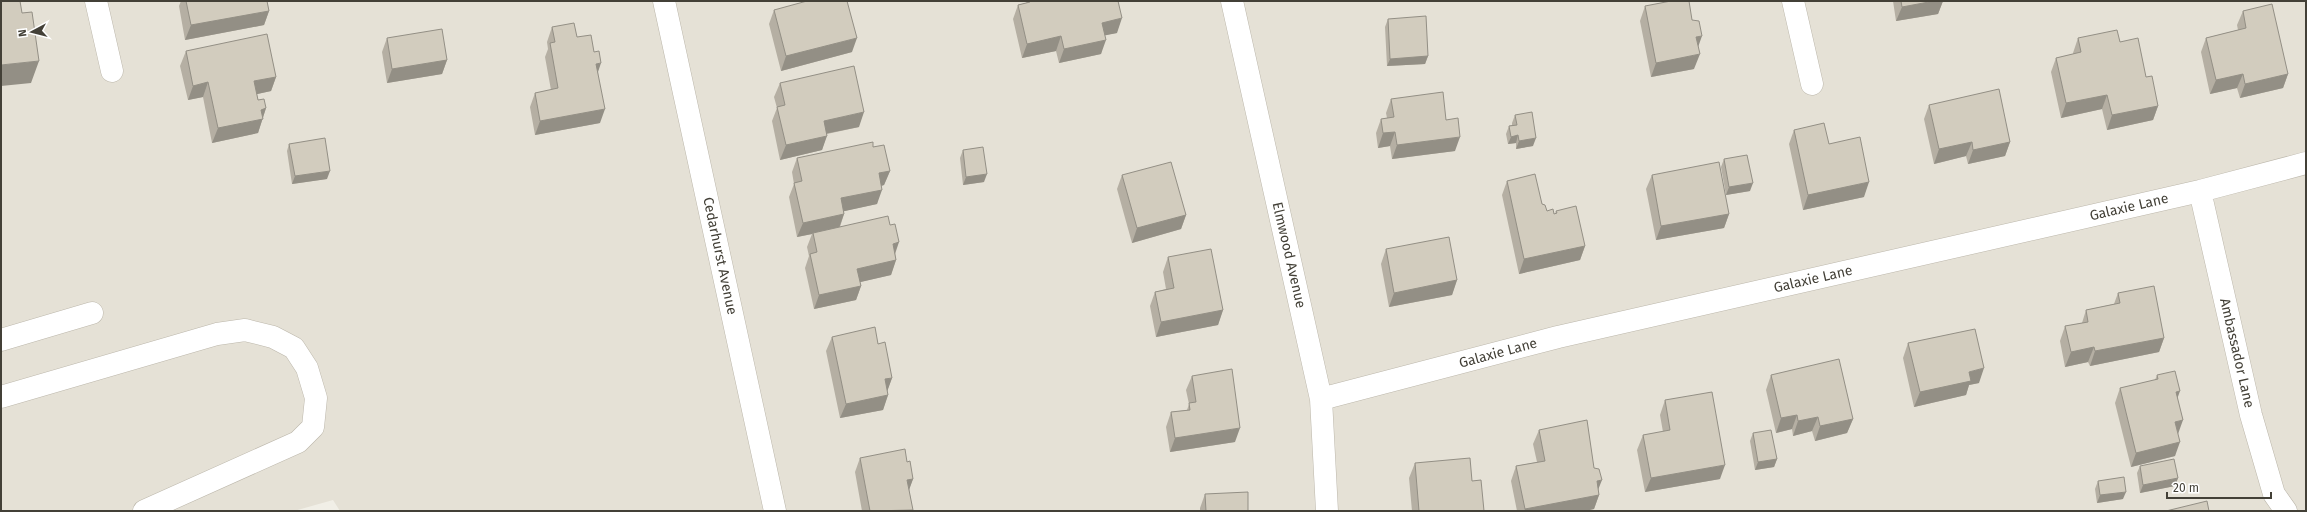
<svg xmlns="http://www.w3.org/2000/svg" width="2307" height="512" viewBox="0 0 2307 512" font-family="'Fira Sans',sans-serif">
<rect width="100%" height="100%" fill="#f1efe7"/>
<!-- residential -->
<path fill="#e5e1d6" d="M1,1H2306V511H340L333,500L294,511H1Z"/>
<g fill="none" stroke-linecap="round" stroke-linejoin="round">
<!-- minor casing -->
<g stroke="#bcb7ab" stroke-width="23">
<path id="minor" d="M96,1L112,71
M664,1L775,511
M1232,1L1321,399L1327,511
M1793,1L1812,84
M2200,191L2251,415L2274,494L2286,511
M1,340L92,313
M1,397L217,334L245,330L273,337L294,348L307,368L316,398L313,427L298,442L144,511
M1321,399L1558,337L2200,191L2306,163"/>
</g>
<!-- minor -->
<use href="#minor" stroke="#fff" stroke-width="22"/>
</g>
<!-- wall -->
<path fill="#b5afa3" d="M181,1H267L269,11L264,25L185,40L179,6Z
M1027,1H1118L1117,33L1105,35L1101,54L1059,63L1056,51L1022,58L1013,19L1018,5L1026,3Z
M1893,1H1943L1938,14L1896,21Z
M1645,6L1694,69L1651,77L1640,21Z
M774,10L852,52L781,71L769,24Z
M2243,11L2288,74L2283,88L2240,98L2237,88L2210,94L2201,52L2206,38L2238,30L2237,25Z
M1388,19L1428,56L1425,64L1387,66L1385,27Z
M552,27L577,37L598,72L600,123L535,135L530,107L535,93L551,90L545,57L548,49L547,42Z
M387,38L447,60L442,74L387,83L382,52Z
M2078,38L2120,42L2146,77L2158,106L2153,120L2107,130L2102,109L2061,118L2051,72L2056,58L2073,54V53Z
M186,51L276,77L271,91L257,94L258,100L266,108L258,133L212,143L203,97L188,100L180,66Z
M780,83L859,127L827,134L822,150L780,160L772,121L777,108L774,97Z
M1391,99L1446,120L1455,151L1392,159L1390,146L1378,148L1376,133L1381,119L1387,118L1386,113Z
M1929,105L2010,142L2005,156L1968,164L1966,156L1934,164L1924,119Z
M1515,115L1533,146L1516,149V143L1508,144L1506,134L1509,126L1512,125V123Z
M1794,130L1829,144L1864,197L1803,210L1789,144Z
M289,144L327,179L292,184L287,151Z
M873,147L890,171L884,185L881,186L877,204L844,211V214L840,227L895,253L896,260L891,275L860,282L861,286L856,300L814,309L805,268L809,256L807,247L812,234L797,237L789,197L794,184L792,172L797,158Z
M963,150L984,182L963,185L960,158Z
M1724,159L1750,191L1726,195L1721,167Z
M1122,175L1186,215L1181,229L1132,243L1117,189Z
M1652,175L1729,214L1724,228L1656,240L1646,189Z
M1507,181L1542,204L1547,211L1554,214H1555L1556,211L1585,246L1580,260L1519,274L1502,195Z
M1386,249L1457,280L1452,295L1389,307L1381,264Z
M1168,257L1223,310L1218,325L1156,337L1150,306L1155,292L1166,289L1163,272Z
M2118,293L2164,338L2159,352L2090,366L2088,362L2065,367L2060,341L2065,326L2082,323L2086,310L2114,304Z
M832,337L878,344L892,378L887,391L888,395L883,410L840,418L826,351Z
M1908,343L1979,383L1969,385L1966,395L1914,407L1903,358Z
M1771,375L1853,419L1847,433L1815,441L1812,431L1793,436L1792,429L1776,433L1766,390Z
M2157,375L2178,398V434L2175,456L2131,467L2115,403L2120,388L2155,380Z
M1192,376L1235,442L1170,452L1166,427L1171,412L1187,410L1189,404L1186,390Z
M1665,400L1720,479L1645,492L1637,450L1643,435L1663,432L1660,415Z
M1539,430L1598,490L1599,495L1594,509L1585,511H1517L1511,481L1516,466L1537,462L1533,444Z
M1753,433L1777,459L1774,467L1755,470L1750,441Z
M860,458L907,462L913,479L909,489L913,511H862L855,472Z
M1415,463L1472,481L1484,511H1412L1409,478Z
M2140,466L2178,478L2175,486L2140,493L2137,473Z
M2098,481L2123,499L2097,503L2095,489Z
M1205,494L1248,511H1200V508Z"/>
<!-- shaded-wall -->
<path fill="#938f85" d="M1934,1H1943L1938,14L1896,21L1902,7Z
M269,11L264,25L185,40L191,25Z
M1122,18L1117,33L1097,37L1102,23Z
M1061,36L1056,51L1022,58L1027,44Z
M1702,36L1697,50L1696,37Z
M857,38L852,52L781,71L786,56Z
M1106,40L1101,54L1059,63L1064,49Z
M1700,54L1694,69L1651,77L1656,63Z
M1428,56L1425,64L1387,66L1390,59Z
M447,60L442,74L387,83L392,69Z
M39,61L31,83L1,86V65Z
M601,63L596,78V64Z
M2243,74L2237,88L2210,94L2216,80Z
M2288,74L2283,88L2240,98L2245,84Z
M276,77L271,91L249,96L254,81Z
M208,82L203,97L188,100L193,86Z
M2107,95L2102,109L2061,118L2066,103Z
M2158,106L2153,120L2107,130L2112,115Z
M266,108L258,133L212,143L218,128L261,110Z
M605,109L600,123L535,135L540,121Z
M864,112L859,127L819,135L824,121Z
M1395,132L1390,146L1378,148L1383,133Z
M1518,135L1516,143L1508,144L1511,137Z
M827,136L822,150L780,160L786,145Z
M1460,137L1455,151L1392,159L1397,145Z
M1536,138L1533,146L1516,149L1519,141Z
M1972,142L1966,156L1934,164L1939,149Z
M2010,142L2005,156L1968,164L1973,150Z
M330,171L327,179L292,184L295,176Z
M890,171L884,185L874,188L879,173Z
M987,174L984,182L963,185L966,177Z
M1869,182L1864,197L1803,210L1808,195Z
M1753,183L1750,191L1726,195L1729,187Z
M882,190L877,204L836,213L841,198Z
M844,214L839,228L813,233L812,234L797,237L803,223Z
M1729,214L1724,228L1656,240L1661,226Z
M1186,215L1181,229L1132,243L1137,228Z
M899,242L894,257L893,244Z
M1585,246L1580,260L1519,274L1524,259Z
M896,260L891,275L852,284L857,269Z
M1457,280L1452,295L1389,307L1394,293Z
M861,286L856,300L814,309L819,295Z
M1223,310L1218,325L1156,337L1161,322Z
M2164,338L2159,352L2090,366L2095,351Z
M2094,347L2088,362L2065,367L2071,352Z
M1984,368L1979,383L1969,385L1966,395L1914,407L1920,392L1969,372Z
M892,378L887,392L885,379Z
M2180,391L2175,405L2176,392Z
M888,395L883,410L840,418L846,404Z
M1797,415L1792,429L1776,433L1781,418Z
M1818,417L1812,431L1793,436L1798,421Z
M1853,419L1847,433L1815,441L1820,426Z
M2183,420L2178,434L2175,422Z
M1240,428L1235,442L1170,452L1175,438Z
M2180,442L2175,456L2131,467L2136,453Z
M1777,459L1774,467L1755,470L1758,462Z
M1725,465L1720,479L1645,492L1651,478Z
M2178,478L2175,486L2140,493L2143,485Z
M913,479L908,493L907,480Z
M1602,480L1596,495L1597,481Z
M2126,492L2123,499L2097,503L2100,495Z
M1599,495L1594,509L1585,511H1524L1525,509Z"/>
<!-- building -->
<path fill="#d2ccbe" stroke="#938f85" d="M1,1H20L22,13L32,12L39,61L1,65Z
M186,1H267L269,11L191,25Z
M807,1H847L857,38L786,56L774,10Z
M1030,1H1118L1122,18L1102,23L1106,40L1064,49L1061,36L1027,44L1018,5L1030,2Z
M1671,1H1689L1692,20L1699,21L1702,36L1696,37L1700,54L1656,63L1645,6Z
M1901,1H1934L1902,7Z
M2272,4L2288,74L2245,84L2243,74L2216,80L2206,38L2246,28L2243,11Z
M1426,16L1428,56L1390,59L1388,19Z
M574,23L577,37L591,35L594,52L599,51L601,63L596,64L605,109L540,121L535,93L558,88L550,43L555,42L552,27Z
M442,29L447,60L392,69L387,38Z
M2117,30L2120,42L2138,38L2146,77L2152,76L2158,106L2112,115L2107,95L2066,103L2056,58L2081,52L2078,38Z
M267,34L276,77L254,81L258,100L264,99L266,108L261,110L263,119L218,128L208,82L193,86L186,51Z
M854,66L864,112L824,121L827,136L786,145L777,107L785,105L780,83Z
M1999,89L2010,142L1973,150L1972,142L1939,149L1929,105Z
M1443,92L1446,120L1458,118L1460,137L1397,145L1395,132L1383,133L1381,119L1394,117L1391,99Z
M1532,112L1536,138L1519,141L1518,135L1511,137L1509,126L1517,125L1515,115Z
M1824,123L1829,144L1860,137L1869,182L1808,195L1794,130Z
M325,138L330,171L295,176L289,144Z
M873,142V147L884,145L890,171L879,173L882,190L841,198L844,214L803,223L794,183L802,181L797,158Z
M983,147L987,174L966,177L963,150Z
M1747,155L1753,183L1729,187L1724,159Z
M1171,162L1186,215L1137,228L1122,175Z
M1719,162L1729,214L1661,226L1652,175Z
M1535,174L1542,204L1545,205L1547,211L1553,209L1554,214L1557,213L1556,211L1576,206L1585,246L1524,259L1507,181Z
M888,216L890,225L895,224L899,242L893,244L896,260L857,269L861,286L819,295L810,254L817,252L813,233Z
M1449,237L1457,280L1394,293L1386,249Z
M1211,249L1223,310L1161,322L1155,292L1174,288L1168,257Z
M2154,286L2164,338L2095,351L2094,347L2071,352L2065,326L2088,322L2086,310L2120,303L2118,293Z
M875,327L878,344L885,342L892,378L885,379L888,395L846,404L832,337Z
M1975,329L1984,368L1969,372L1971,381L1920,392L1908,343Z
M1839,359L1853,419L1820,426L1818,417L1798,421L1797,415L1781,418L1771,375Z
M1232,369L1240,428L1175,438L1171,412L1190,410L1189,403L1196,402L1192,376Z
M2175,371L2180,391L2176,392L2183,420L2175,422L2180,442L2136,453L2120,388L2158,379L2157,375Z
M1712,392L1725,465L1651,478L1643,435L1670,430L1665,400Z
M1587,420L1594,468L1599,469L1602,480L1597,481L1599,495L1525,509L1516,466L1545,461L1539,430Z
M1771,430L1777,459L1758,462L1753,433Z
M905,449L907,462L910,461L913,479L907,480L913,510L870,511L860,458Z
M1470,458L1472,481L1481,480L1484,511H1419L1415,463Z
M2174,459L2178,478L2143,485L2140,466Z
M2124,477L2126,492L2100,495L2098,481Z
M1248,492V511H1206L1205,494Z
M2207,501L2209,511H2166Z"/>
<g text-anchor="middle" dominant-baseline="central" stroke-width="3.5" stroke-linejoin="round" paint-order="stroke">
<!-- street labels -->
<g font-size="14" fill="#434037" stroke="#fff">
<text transform="translate(2129 207) rotate(-13)">Galaxie Lane</text>
<text transform="translate(1289 255) rotate(77)">Elmwood Avenue</text>
<text transform="translate(720 256) rotate(78)">Cedarhurst Avenue</text>
<text transform="translate(1813 279) rotate(-13)">Galaxie Lane</text>
<text transform="translate(1498 353) rotate(-15)">Galaxie Lane</text>
<text transform="translate(2237 353) rotate(77)">Ambassador Lane</text>
</g>
</g>
<!-- border -->
<rect width="2307" height="512" fill="none" stroke="#434037" stroke-width="4"/>
<!-- north arrow -->
<g transform="translate(32 32) rotate(263)" stroke="#ffffff" stroke-width="3" paint-order="stroke">
<path d="M0-3L7 15L0 10L-7 15Z" fill="#434037"/>
<text y="-6" font-size="11" font-weight="bold" text-anchor="middle" fill="#434037">N</text>
</g>
<!-- scale -->
<path d="M2167 492v6h104v-6" fill="none" stroke="#434037" stroke-width="2"/>
<text x="2173" y="492" font-size="12" fill="#434037" stroke="#ffffff" stroke-width="3" paint-order="stroke">20 m</text>
</svg>
